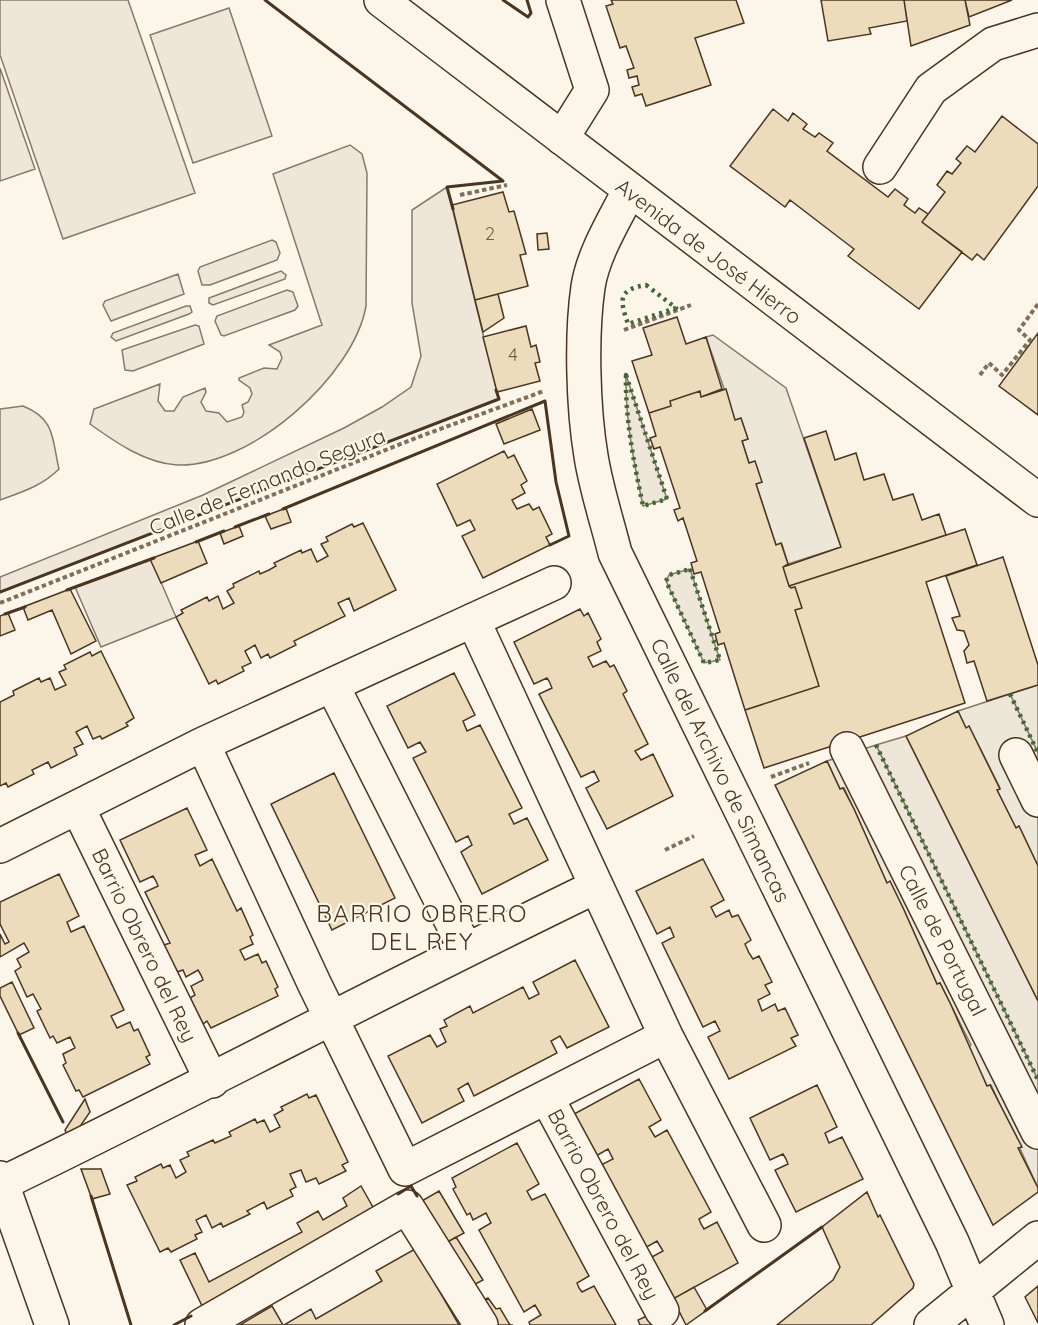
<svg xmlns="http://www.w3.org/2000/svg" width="1038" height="1325" viewBox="0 0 1038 1325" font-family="Quicksand,sans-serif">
<rect width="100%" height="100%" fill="#fbf6e9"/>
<!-- green -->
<path fill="#ede6d9" stroke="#887966" stroke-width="1.5" d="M0,0H128L195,193L63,239L0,55Z
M229,8L272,136L193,163L150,35Z
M0,68L35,169L0,181Z
M350,145L362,154L367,173L366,306C354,376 250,468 177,465C145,463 115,442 90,424L94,409L160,384L158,401L165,411H174L183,397L205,388L206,392L201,402L206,411L219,413L227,422L242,417L244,412L242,405L248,402L252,394L250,388L239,380V378L264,368L277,369L282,358L280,352L269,345L322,325L273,174Z
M447,187L499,399L0,592V577L203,495L344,428L382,407L411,387L421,356L412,303V210Z
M272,240L276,242L280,253L277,260L210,285H202L198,271L200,267Z
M281,271L286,275L285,279L213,305L209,303V298Z
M178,274L184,294L111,321L103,305L105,301Z
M287,290L293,292L298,306L295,310L224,336L221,335L215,321L217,316Z
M186,306H190L192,312L189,314L116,341L111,337L113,333Z
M195,325L199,326L204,344L133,371L125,370L122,350Z
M626,375L667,499L643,506C634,463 625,419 626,375Z
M23,406C56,419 52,440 59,469C42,486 22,492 0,500V409Z
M151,559L176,617L101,647L75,587Z
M690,569L720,660L704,663L666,581L669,575Z
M1038,685V753L1010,694Z
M906,736L1038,1001V1080L876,745Z"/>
<!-- parking -->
<path fill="#ede7d9" stroke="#887966" stroke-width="1.5" d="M713,335L786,388L841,547L788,564L782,544L776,545L756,484L762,482L749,463L742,441L748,439L741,419L735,420L706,337Z
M1010,694L1038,753V866L1019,826L1016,828L997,790L1000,788L969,726L966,728L958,711Z
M876,745L1038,1080V1188L991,1085L987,1086L968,1047L971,1045L940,983L937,984L904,910L890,882L887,883L854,809L844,788L840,789L827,761Z"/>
<!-- building -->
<path fill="#ecdcbc" stroke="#4a3520" stroke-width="1.5" d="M611,0H736L744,23L695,38L711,85L646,106L642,94L635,96L632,87L639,85L637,76L629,78L627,70L634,68L626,46L620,48L606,6L613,4Z
M821,0H904L907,21L869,28L871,34L828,41Z
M904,0H965L970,25L911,46Z
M965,0H1012L969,17Z
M773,109L788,121L793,113L807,124L803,129L815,137L819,133L833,143L827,151L888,197L895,189L908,199L904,205L915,213L919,208L928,214L922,222L962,252L919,309L848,256L854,249L790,200L785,207L730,166Z
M1002,116L1038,144V186L984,260L977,254L972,260L922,222L945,192L937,185L947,171L952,174L961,163L956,159L967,146L975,152Z
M503,192L509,212L514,211L526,254L520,255L528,286L475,300L452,205Z
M547,233L549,249L538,250L537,234Z
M498,294L504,318L483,332L475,300Z
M677,317L686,344L706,337L722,389L701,397L700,391L670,401L671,406L649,413L632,361L652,355L643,328Z
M526,326L531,347L536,345L540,362L535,363L540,381L497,392L483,337Z
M1038,333V415L999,386Z
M726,389L735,420L741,418L748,439L742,441L749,463L755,461L762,482L756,484L776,545L781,543L788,564L783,567L789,586L791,588L795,587L802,608L795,610L819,686L745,710L724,643L718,645L715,634L720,632L701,572L694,574L691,563L697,561L683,518L678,521L674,510L680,508L660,447L654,449L650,438L656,436L649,413L671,406L670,401L700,391L701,397Z
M532,409L540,430L504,444L496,424Z
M826,431L835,460L856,453L864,480L884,474L893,500L913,494L922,520L939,514L946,535L789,586L783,567L841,547L804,438Z
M504,451L508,458L514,455L527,481L521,485L525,493L512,500L517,509L529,504L533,510L539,507L552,534L546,537L550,545L483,578L462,536L475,530L470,520L457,526L437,484Z
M286,508L291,522L271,529L265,516Z
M363,523L396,590L354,611L349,598L338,603L345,616L294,641L296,645L270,658L268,654L261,658L255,645L245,651L251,663L242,667L244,671L218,684L216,680L209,684L176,617L183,613L181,610L207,597L209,601L218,596L223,609L234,603L227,591L234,587L233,584L259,571L260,574L269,570L276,566L274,563L301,550L302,553L311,549L317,562L328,556L321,544L328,541L326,537L352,524L354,527Z
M239,526L243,536L224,544L220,533Z
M965,529L977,565L926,582L965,703L764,768L745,710L819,686L795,610L802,608L795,587L791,588L789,586Z
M198,541L207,563L161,583L150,559Z
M1003,557L1038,665V685L987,701L974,661L967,663L964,651L969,645L964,631L957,630L952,618L960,616L946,576Z
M70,589L96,641L71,654L52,610L28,620L23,607Z
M580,609L584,616L588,613L601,639L597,642L601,651L588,657L593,667L606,661L610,667L614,665L627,691L623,694L648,744L635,751L641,760L653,754L673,796L607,829L586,788L599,781L594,771L581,777L539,694L552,688L549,681L547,678L534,684L514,642Z
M8,613L15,630L0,636V616Z
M101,651L134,718L126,723L128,726L102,739L100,736L93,739L87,726L76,732L83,744L74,748L77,755L51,768L48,762L32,770L34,774L8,787L6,783L0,786V702L14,695L13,691L39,678L41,682L50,678L55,690L66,685L59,672L66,669L64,665L90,652L92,656Z
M454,673L475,715L463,721L467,731L480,725L522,808L509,814L514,824L527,818L548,860L482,894L461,852L472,845L468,836L456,842L413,758L426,752L420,742L408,748L387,706Z
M958,711L966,728L969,726L1000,789L997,790L1016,828L1019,826L1038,866V1001L906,736Z
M827,761L840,789L843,788L854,809L887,883L890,881L904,910L937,984L940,983L951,1005L987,1086L990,1085L1022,1147L1018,1148L1038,1188V1192L993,1225L775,785Z
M334,773L395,898L332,930L271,804Z
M187,808L207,850L195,855L200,866L212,859L237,911L241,908L253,935L250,937L253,944L240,950L245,960L258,954L262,963L266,961L278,987L275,989L278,996L211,1028L207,1021L203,1024L190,998L195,995L191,986L203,980L201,975L198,970L186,977L183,970L177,972L164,945L170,943L145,892L158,886L156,881L153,876L140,882L120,840Z
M703,859L724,900L711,907L716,917L729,910L732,917L738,915L751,940L745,944L749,953L753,959L759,956L772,982L765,985L770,994L758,1000L762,1011L775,1004L778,1011L785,1008L798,1035L791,1038L796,1046L729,1079L708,1037L720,1031L715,1021L703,1027L662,943L674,937L670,927L657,934L636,891Z
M59,874L79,916L67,922L71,932L84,926L124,1010L111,1016L117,1028L130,1022L134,1031L138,1029L150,1055L146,1057L150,1064L83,1097L79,1090L76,1091L63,1065L66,1063L63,1054L75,1048L70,1037L57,1043L53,1036L50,1038L37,1011L41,1009L33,994L27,997L15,971L21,967L17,959L29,952L24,943L0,957V934L5,944L9,942L0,924V902Z
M575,960L609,1027L567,1048L560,1036L551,1041L557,1053L474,1096L468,1083L458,1089L464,1101L422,1123L388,1056L430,1035L437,1047L446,1042L440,1029L447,1026L444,1020L470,1006L473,1013L523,987L529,999L539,994L533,982Z
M12,982L34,1028L19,1035L0,996V988Z
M639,1079L661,1120L649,1127L655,1137L667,1130L711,1212L699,1219L701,1224L704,1229L717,1222L738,1263L673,1299L650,1258L663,1251L657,1241L645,1248L601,1165L613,1159L608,1149L596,1156L574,1114Z
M817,1085L837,1127L825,1133L829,1143L842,1137L863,1179L796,1212L775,1170L788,1164L786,1159L783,1154L770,1160L750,1118Z
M307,1094L309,1098L316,1095L348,1162L342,1165L346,1171L319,1184L316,1178L306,1182L301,1170L290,1174L296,1187L290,1190L293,1196L267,1209L264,1202L247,1211L250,1214L223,1227L221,1223L212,1228L206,1215L196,1220L202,1232L195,1235L197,1239L171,1252L168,1248L160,1252L127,1185L137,1181L135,1177L161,1164L163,1168L170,1165L176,1178L186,1172L180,1160L189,1156L187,1152L213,1140L215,1143L231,1136L229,1132L255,1119L257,1123L264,1120L270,1132L280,1127L274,1115L283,1110L281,1107Z
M85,1099L90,1112L70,1141L65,1130Z
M517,1143L539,1184L527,1191L529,1195L532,1200L545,1194L589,1276L577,1283L579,1288L582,1292L594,1286L616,1325H530L529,1322L541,1315L535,1305L524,1312L479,1230L491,1223L486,1213L473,1220L470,1213L467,1215L453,1189L456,1187L452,1178Z
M81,1169H101L110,1194L92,1199Z
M361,1186L374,1209L204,1310L180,1260L195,1253L209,1282L302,1232L297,1223L318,1211L323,1220L347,1206L343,1198Z
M439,1191L464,1233L444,1244L420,1202Z
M867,1192L878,1217L880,1215L914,1284L913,1288L871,1325H777L833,1280L840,1267L822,1227Z
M456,1237L483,1280L470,1287L444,1244Z
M415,1249L459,1325H284L311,1309L316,1319L382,1281L376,1271Z
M1038,1286V1323L1025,1297Z
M694,1287L707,1310L686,1325L673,1299Z
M488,1298L496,1309L500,1308L510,1325H513H494L480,1302Z
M272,1306L283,1325H240Z
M659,1310L667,1325H640L638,1320Z"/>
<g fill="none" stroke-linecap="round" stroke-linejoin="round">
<!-- minor casing -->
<g stroke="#4a3520" stroke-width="36">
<path id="minor" d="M562,138L592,90L563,0
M880,167L931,89L993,44L1038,30
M629,191C614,221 593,254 588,287C581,335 583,408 591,456C596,488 607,521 615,553L952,1242L987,1325
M473,620L666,1036L764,1225
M332,685L466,950
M203,744L314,983L405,1169L666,1036
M847,749L1038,1132
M1016,755L1038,800
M78,808L212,1081
M0,846L203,744L554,583
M547,1098L662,1311
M3,1183C201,1087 396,983 595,887
M202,1325L407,1207L481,1325
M931,1325L1038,1238"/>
</g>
<!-- major casing -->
<g stroke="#4a3520" stroke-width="36">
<path id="major" d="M381,0L1038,500
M0,1178L52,1325"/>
</g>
<!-- path -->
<path stroke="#7f6f5c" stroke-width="4" stroke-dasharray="4.5 3" stroke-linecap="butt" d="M460,195L507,185
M624,330L691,305
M980,375L989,363L1002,375L1030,340L1019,330L1038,304
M0,603L421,436L544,391
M771,777L809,763
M665,850L694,836"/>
<!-- minor -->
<use href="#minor" stroke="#fbf6e9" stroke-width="33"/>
<!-- major -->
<use href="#major" stroke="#fbf6e9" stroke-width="33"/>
<!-- hedge -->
<path stroke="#436837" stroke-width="4.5" stroke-dasharray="3 4.5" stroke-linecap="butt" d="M646,285L676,308L628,324C620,300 617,290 646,285Z
M626,375L667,499L643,506C634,463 625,419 626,375Z
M690,569L720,660L704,663L666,581L669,575Z
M1010,694L1038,753
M876,745L1038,1080"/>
<!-- wall -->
<path stroke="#4a3520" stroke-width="3" d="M265,0L503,181L447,187L453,209
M503,0L528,17L531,13L527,0
M283,509L545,401L556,482L569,536L550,545
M235,527L269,514
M196,542L224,531
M67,590L154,558
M0,592L499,399L496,390
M5,614L25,607
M18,1033L63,1122
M398,1194L411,1186L417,1196
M91,1196L131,1325
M705,1311L822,1227
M174,1325L191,1316"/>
</g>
<g text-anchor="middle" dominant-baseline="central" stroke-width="4.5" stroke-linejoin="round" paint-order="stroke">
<!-- number labels -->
<g font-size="18" fill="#725f47">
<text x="490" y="233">2</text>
<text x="513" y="354">4</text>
</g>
<!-- street labels -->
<g font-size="21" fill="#4a3520" stroke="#fbf6e9">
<text transform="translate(709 251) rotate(37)">Avenida de José Hierro</text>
<text transform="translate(267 481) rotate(-22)">Calle de Fernando Segura</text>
<text transform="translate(721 770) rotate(64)">Calle del Archivo de Simancas</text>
<text transform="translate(943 940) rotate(63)">Calle de Portugal</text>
<text transform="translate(145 945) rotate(64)">Barrio Obrero del Rey</text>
<text transform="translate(604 1204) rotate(62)">Barrio Obrero del Rey</text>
</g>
<!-- quarter labels -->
<g font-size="24" letter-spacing="1.5" fill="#4a3520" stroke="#fbf6e9">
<text x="422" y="913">BARRIO OBRERO<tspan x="422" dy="28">DEL REY</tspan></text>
</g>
</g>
</svg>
